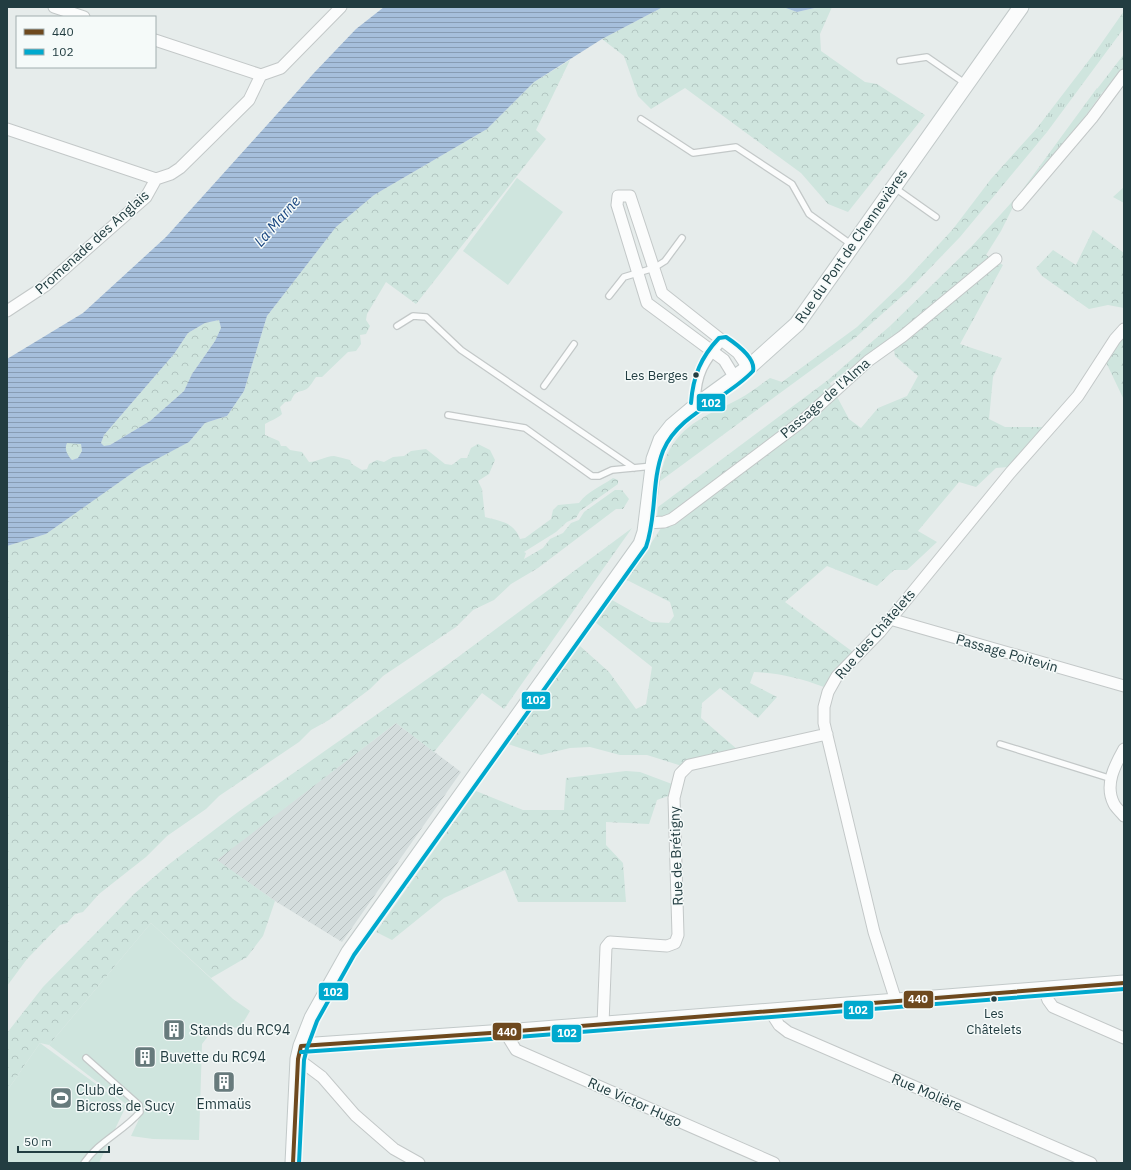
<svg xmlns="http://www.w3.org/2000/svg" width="1131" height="1170" viewBox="0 0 1131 1170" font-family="'IBM Plex Sans',sans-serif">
<defs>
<pattern id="industrial-furrows" width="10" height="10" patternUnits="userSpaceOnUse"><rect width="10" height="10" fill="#d4dddd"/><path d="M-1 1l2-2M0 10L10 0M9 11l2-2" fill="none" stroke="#b6bfbf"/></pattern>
<pattern id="grass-tufts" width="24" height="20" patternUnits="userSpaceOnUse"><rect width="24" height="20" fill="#cfe5de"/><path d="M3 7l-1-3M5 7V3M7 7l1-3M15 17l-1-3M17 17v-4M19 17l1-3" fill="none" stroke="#b1c5c0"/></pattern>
<pattern id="forest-crowns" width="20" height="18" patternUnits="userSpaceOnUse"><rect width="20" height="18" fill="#cfe5de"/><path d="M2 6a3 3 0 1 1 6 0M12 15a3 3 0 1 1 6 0" fill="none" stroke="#b1c5c0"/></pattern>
<pattern id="water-rules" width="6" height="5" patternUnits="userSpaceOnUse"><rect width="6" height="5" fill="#a6bfdc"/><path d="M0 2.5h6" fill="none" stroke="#879cb4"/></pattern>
</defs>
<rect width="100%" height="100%" fill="#e6eceb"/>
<!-- industrial -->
<path fill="url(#industrial-furrows)" d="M396,723L461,772L342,942L275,901L216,860Z"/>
<!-- grass -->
<path fill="url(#grass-tufts)" d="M1124,11V28L1047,132L1037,128L1096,51Z
M1097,88L1102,93L1076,129L1020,193Z
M890,326L892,337L830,383L828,380Z"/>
<!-- forest -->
<path fill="url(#forest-crowns)" d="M663,7H783L797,12L819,7H832L820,34L821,51L865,82L877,84L925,115L848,212L828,204L801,173L685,88L651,109L638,96L624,56L602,39Z
M1124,54V70L1102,93L1097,89Z
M570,60L536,130L546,139L416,304L386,282L367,314L366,320L370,326L366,334L360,335L361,344L356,351L348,352L322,377H316C313,381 311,385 308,388C300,394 296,388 291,401L285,402L280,407L282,414C277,419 271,420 265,424V435L279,441L281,446H286L290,450L302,452L309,462C318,462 325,456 334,456C340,457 345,459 350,460L352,464L362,470L367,469L369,464L377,460L384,462L393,457L404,456L411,451L426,449L445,464L452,465L461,458H467L471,448L478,444L490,450L495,460L489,474L478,481L482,489L485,517C500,521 514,522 520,539L525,538L551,519L553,510L558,505L579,503C588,491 600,487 613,478L618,480V484L580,511L576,518L567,522L556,532L524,552L526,553L524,559L543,548L550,539L563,533L571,523L579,520L584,512L615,490H622L629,499L623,509H616L538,568L511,584L494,600L473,610L456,627L383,676L370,689L329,720L311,730L299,742L219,796L206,809L167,836L146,857L99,894L83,912L75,914L67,923L60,925L27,959L7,986V546L46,534L142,466L189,442L205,423L227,416L244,391L267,316L336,227L374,195L487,129L534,82Z
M1037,128L1047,132L960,237L909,290L855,338L659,482C661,473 663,463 667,455C682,423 710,414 739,399C750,393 760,385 770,378L782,382L857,327L905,281L953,229L991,179Z
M1020,193L1001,231L986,255L1003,265L960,344L1002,358L993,377L989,419L1005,427H1047L1008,467L996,468L976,487L959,482L918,531L937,542L907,570H894L877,586L827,566L785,602L853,652L836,668L824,687C800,678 779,673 754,672L750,683L777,697L758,718L720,688L702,703L701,718L738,750L682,766L647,755H620L590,747L570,748L541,755L508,744L580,646L609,672L636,709L646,704L652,667L595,622L612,600L651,622L669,623L674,616L670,602L627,580L661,528L663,521L657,517L658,507L828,380L849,419L861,428L878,408L907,396L918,376L895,356L890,326L972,246Z
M1093,230L1124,253V308L1108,305L1089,309L1042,276L1036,268L1053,250L1076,265Z
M219,320L221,328L215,341L192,374L184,391L150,421L110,445L104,447L101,443L104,435L174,354L188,333L205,323Z
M1124,332V400L1104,358Z
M67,442L81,443L82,451L79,458L72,460C66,455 64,449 67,442Z
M632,528L504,709L482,693L434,752L396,723L217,860L275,901L263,936L247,957L211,978L151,923L49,1045L40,1043L7,1091V1033L43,987L134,894L168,865L238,812L450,663Z
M626,771L640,772L672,784L671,795L657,800L649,824L606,822V845L623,863L626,902H518L505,870L444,898L392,940L376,932L476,791L523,810H564L566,778Z"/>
<!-- park -->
<path fill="#cfe5de" d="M517,178L563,212L508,285L463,251Z
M1124,187V203L1113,197Z
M151,923L233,999L250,1011L240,1028L216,1026L202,1044L199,1140L153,1139L131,1136L140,1117L127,1105L49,1045Z
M40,1043L126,1106L99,1163H7V1091Z"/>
<!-- water -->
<path fill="url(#water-rules)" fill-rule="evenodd" d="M384,7H663L602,39L534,82L487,129L374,195L336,227L267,316L244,391L227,416L205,423L189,442L138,469L46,534L7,546V359L83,313L166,237L313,74L356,29ZM219,320L221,328L215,341L192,374L184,391L150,421L110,445L104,446L101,443L104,435L174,354L188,333L205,323ZM67,443L81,444L82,451L78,458L72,460C67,455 64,449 67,443Z
M783,7H819L797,12Z"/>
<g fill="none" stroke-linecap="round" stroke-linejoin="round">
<!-- lane casing -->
<g stroke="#c3c8c8" stroke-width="8">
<path id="lane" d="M900,61L927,57L966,84
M641,119L693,153L736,147L792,184L809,214L852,245
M895,188L936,217
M609,296L624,277L654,268L665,261L682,238
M397,326L413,316L426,317L461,350L634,468
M544,386L574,344
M697,401C698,374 705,362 723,342
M448,415L525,428L592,476H599L612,470L653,466
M1000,744L1112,779
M84,1163C98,1142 124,1131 140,1112L139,1105L86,1058"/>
</g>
<!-- street casing -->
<g stroke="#c3c8c8" stroke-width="13">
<path id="street" d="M54,7L84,17
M155,40L261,75
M7,129L156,179
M1018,205L1092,118L1124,75
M7,311L45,286L146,197L156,179L171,174L180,168L249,100L261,75L281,68L341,7
M735,378L724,360L647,303L617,205L618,196H630L662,293L738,353L748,368
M646,523L664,522L672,519L801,422L868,361L903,336L996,259
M890,619L1124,686
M1124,749C1115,765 1104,785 1114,804C1116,808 1121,812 1124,816
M1044,989L1048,1000L1053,1007L1124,1038
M896,1001L874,932L824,723V707L828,692L837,676L880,632L1010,473L1078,396L1115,339L1124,329
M770,1011L779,1025L788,1032L1091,1163
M603,1024L606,947L610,942L667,946L675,943L678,935L674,798L680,774L689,765L827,734
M505,1032L516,1050L774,1163
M298,1059L322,1077L355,1115L394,1149L419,1163"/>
</g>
<!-- secondary casing -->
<g stroke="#c2c9c9" stroke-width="17">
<path id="secondary" d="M301,1046L505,1032L1124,983
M293,1163L298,1059L301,1046L312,1018L349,952L641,544L645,532L654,459L661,440L672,426L697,405L748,368L797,324L1021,7"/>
</g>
<!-- lane -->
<use href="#lane" stroke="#fbfcfc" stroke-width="5.5"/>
<!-- street -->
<use href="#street" stroke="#fbfcfc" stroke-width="11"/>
<!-- secondary -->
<use href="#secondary" stroke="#fbfcfc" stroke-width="15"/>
<!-- bus-1 casing -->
<g stroke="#f5faf9" stroke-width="7">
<path id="bus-1" d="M301,1046L505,1032L1124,983
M293,1163L298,1059L301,1046"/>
</g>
<!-- bus-2 casing -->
<g stroke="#f5faf9" stroke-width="7">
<path id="bus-2" d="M301,1052L505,1038L1124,989
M299,1163L304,1060L307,1048L317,1021L354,955L646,547C657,516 651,482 663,451C679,413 726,400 753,371C756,358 735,343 726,337L719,338C701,357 693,376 691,403"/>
</g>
<!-- bus-1 -->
<use href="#bus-1" stroke="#6e491e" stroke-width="4"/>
<!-- bus-2 -->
<use href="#bus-2" stroke="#00a9ce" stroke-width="4"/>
</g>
<!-- icons -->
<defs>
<g id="building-square" transform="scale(1.15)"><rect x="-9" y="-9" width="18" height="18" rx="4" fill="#677a7c" stroke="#f5faf9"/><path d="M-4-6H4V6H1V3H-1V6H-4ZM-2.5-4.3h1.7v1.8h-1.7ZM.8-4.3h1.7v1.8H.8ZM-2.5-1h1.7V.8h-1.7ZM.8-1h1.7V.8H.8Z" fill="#fff"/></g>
<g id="stadium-square" transform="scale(1.15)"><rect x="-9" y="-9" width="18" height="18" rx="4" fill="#677a7c" stroke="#f5faf9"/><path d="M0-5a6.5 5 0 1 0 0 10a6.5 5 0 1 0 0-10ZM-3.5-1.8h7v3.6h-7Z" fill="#fff"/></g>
</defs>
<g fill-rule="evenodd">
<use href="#building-square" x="174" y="1030"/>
<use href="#building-square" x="145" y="1057"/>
<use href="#building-square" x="224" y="1082"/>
<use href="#stadium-square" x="61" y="1098"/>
</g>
<!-- markers -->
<g fill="#223d41" stroke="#f5faf9" stroke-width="1.5">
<circle cx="696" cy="375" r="3.5"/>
<circle cx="994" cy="999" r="3.5"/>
</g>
<g text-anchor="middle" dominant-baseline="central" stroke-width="3" stroke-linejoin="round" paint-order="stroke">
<!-- bus labels -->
<g font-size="13" fill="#223d41" stroke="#f5faf9" text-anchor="end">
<text x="688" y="375">Les Berges</text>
<text x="994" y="1013" text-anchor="middle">Les<tspan x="994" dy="16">Châtelets</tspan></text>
</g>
<!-- street labels -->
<g font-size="14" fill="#223d41" stroke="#f5faf9">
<text transform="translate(92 242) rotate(-42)">Promenade des Anglais</text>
<text transform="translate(851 246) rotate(-55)">Rue du Pont de Chennevières</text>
<text transform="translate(825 398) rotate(-41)">Passage de l'Alma</text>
<text transform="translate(875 634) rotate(-49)">Rue des Châtelets</text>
<text transform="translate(1007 653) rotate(16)">Passage Poitevin</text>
<text transform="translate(676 856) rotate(-92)">Rue de Brétigny</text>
<text transform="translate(927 1092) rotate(23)">Rue Molière</text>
<text transform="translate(635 1102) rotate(24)">Rue Victor Hugo</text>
</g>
<!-- poi labels -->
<g font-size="14" fill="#223d41" stroke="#f5faf9" text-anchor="start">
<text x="190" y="1030">Stands du RC94</text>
<text x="160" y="1057">Buvette du RC94</text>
<text x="76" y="1090">Club de<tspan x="76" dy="16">Bicross de Sucy</tspan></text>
<text x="224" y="1104" text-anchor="middle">Emmaüs</text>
</g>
<!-- water labels -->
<g font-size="15" font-style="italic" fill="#194680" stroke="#f5faf9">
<text transform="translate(277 221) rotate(-49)">La Marne</text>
</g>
</g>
<g stroke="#f5faf9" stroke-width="1.5">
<rect x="696" y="393" width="30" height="19" rx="4" fill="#00a9ce"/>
<rect x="521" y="691" width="30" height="19" rx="4" fill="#00a9ce"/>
<rect x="318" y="982" width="31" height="19" rx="4" fill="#00a9ce"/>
<rect x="903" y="990" width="31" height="19" rx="4" fill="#6e491e"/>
<rect x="843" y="1000" width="31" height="20" rx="4" fill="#00a9ce"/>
<rect x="492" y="1022" width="30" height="19" rx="4" fill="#6e491e"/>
<rect x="551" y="1024" width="31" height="19" rx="4" fill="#00a9ce"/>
</g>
<g font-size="11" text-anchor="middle" font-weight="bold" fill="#fff">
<text x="711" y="407">102</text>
<text x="536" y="704">102</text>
<text x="333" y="996">102</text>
<text x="918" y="1003">440</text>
<text x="858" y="1014">102</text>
<text x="507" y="1036">440</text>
<text x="567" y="1037">102</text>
</g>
<!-- border -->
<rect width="1131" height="1170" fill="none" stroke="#223d41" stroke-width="16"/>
<!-- legend -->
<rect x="16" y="16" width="140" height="52" fill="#f5faf9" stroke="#a1aeaf"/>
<rect x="24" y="29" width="20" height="6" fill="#6e491e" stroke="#a1aeaf"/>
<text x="52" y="36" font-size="12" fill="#223d41">440</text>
<rect x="24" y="49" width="20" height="6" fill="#00a9ce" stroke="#a1aeaf"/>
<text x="52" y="56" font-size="12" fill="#223d41">102</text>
<!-- scale -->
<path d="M18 1146v6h91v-6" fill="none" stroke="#223d41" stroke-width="2"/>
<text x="24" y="1146" font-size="12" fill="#223d41" stroke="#f5faf9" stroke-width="3" paint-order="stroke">50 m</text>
</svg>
